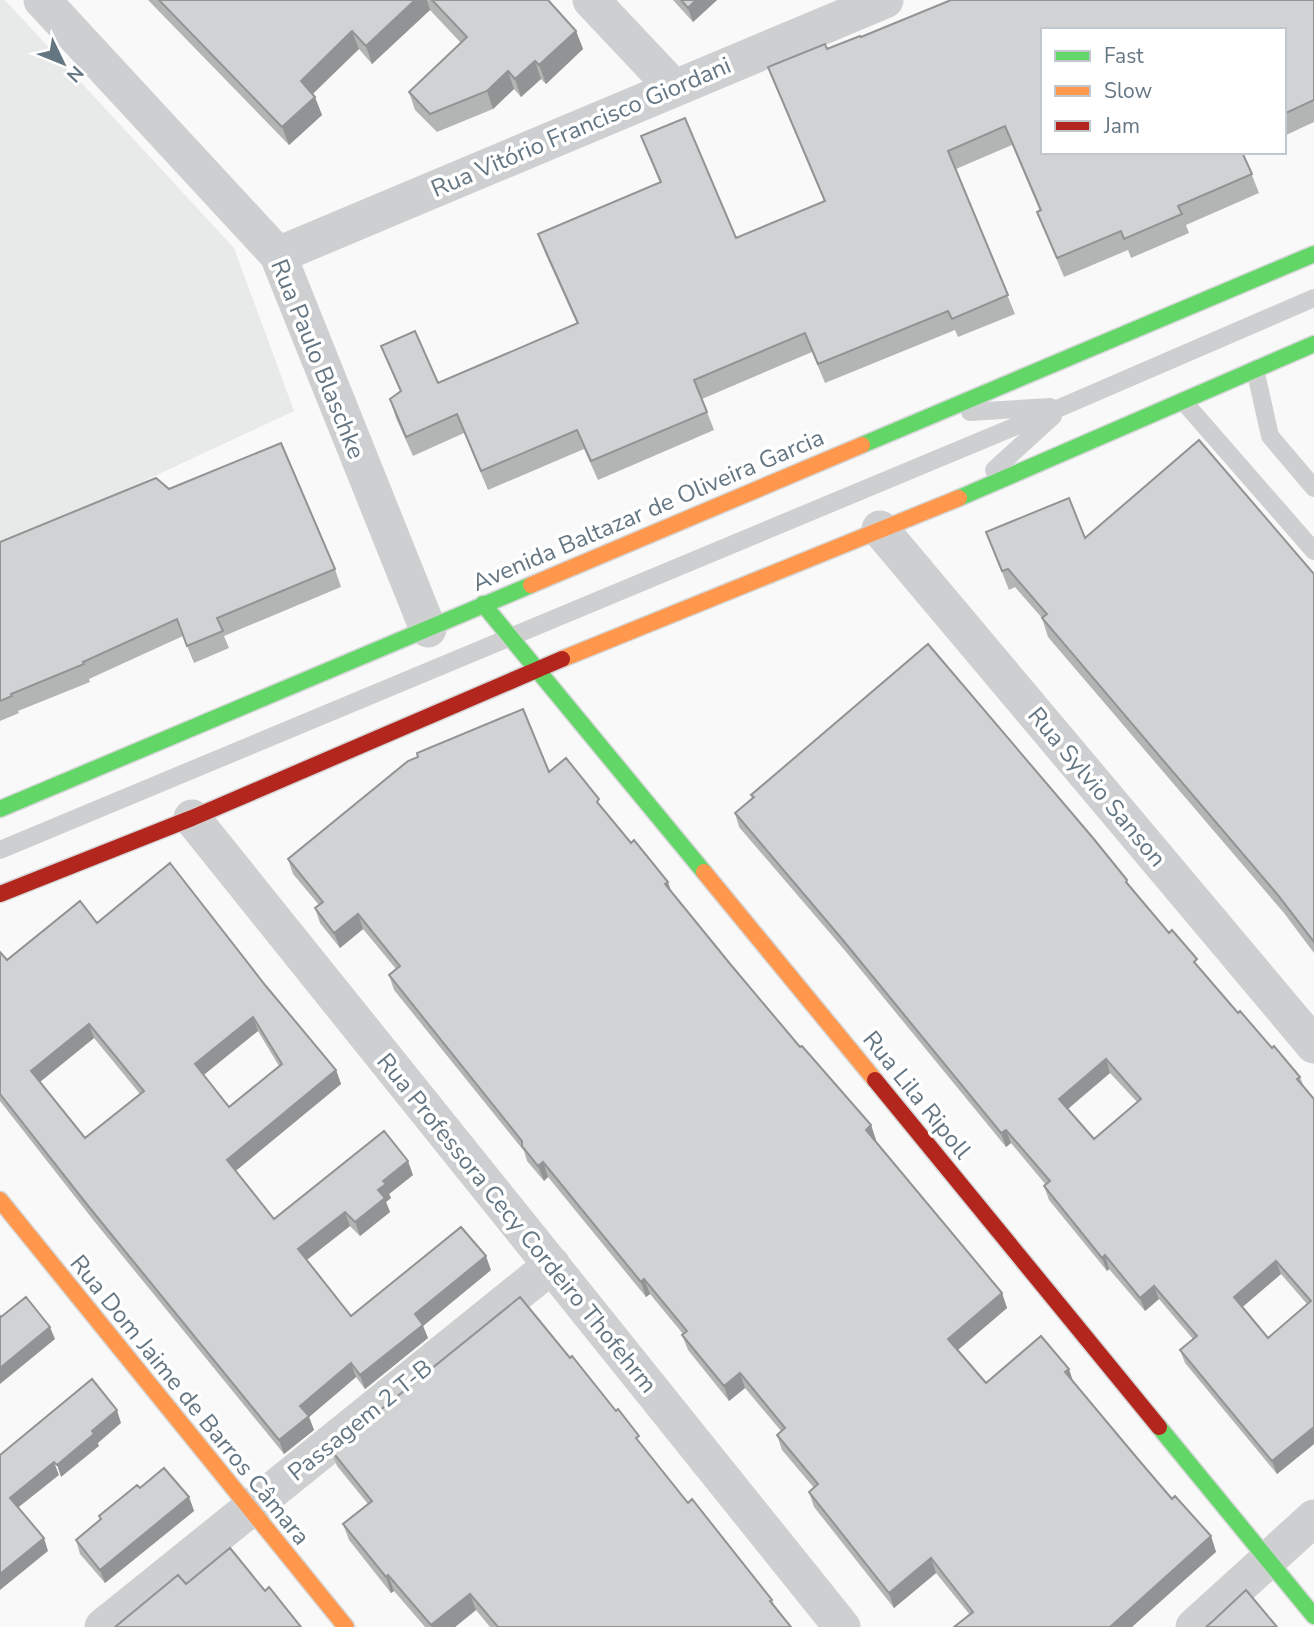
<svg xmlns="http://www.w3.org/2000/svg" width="1314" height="1627" viewBox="0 0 1314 1627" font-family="'Nunito Sans',sans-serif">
<rect width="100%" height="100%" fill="#f9f9f9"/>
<!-- built -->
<path fill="#e8e9e9" d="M0,0H5L234,248L294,411L0,548Z"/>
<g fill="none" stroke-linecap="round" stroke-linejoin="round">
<!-- fast casing -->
<g stroke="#d5d6d7" stroke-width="19">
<path id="fast" d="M862,445L1314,254
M959,498L1314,344
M483,604L704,872
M0,809L531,585
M1159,1427L1314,1616"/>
</g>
<!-- slow casing -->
<g stroke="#d5d6d7" stroke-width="19">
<path id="slow" d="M531,585L862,445
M562,659L959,498
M704,872L875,1080
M0,1200L346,1627"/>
</g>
<!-- jam casing -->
<g stroke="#d5d6d7" stroke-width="19">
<path id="jam" d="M0,894L192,818L562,659
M875,1080L1159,1427"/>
</g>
<!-- lane -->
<path stroke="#cecfd0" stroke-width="18" d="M1255,369L1270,436L1314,488
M1183,401L1314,551
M970,412L1050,407
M994,470L1053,416
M0,850L1064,406L1314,298"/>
<!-- street -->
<path stroke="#cecfd0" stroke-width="37" d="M42,0L278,255L428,629
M591,0L674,88
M278,255L885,0
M880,529L1314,1045
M192,818L842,1627
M103,1627L552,1265
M1194,1627L1314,1518"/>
<!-- fast -->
<use href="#fast" stroke="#63d668" stroke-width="16"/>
<!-- slow -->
<use href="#slow" stroke="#ff974d" stroke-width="16"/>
<!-- jam -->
<use href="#jam" stroke="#b3261e" stroke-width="16"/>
</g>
<!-- wall -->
<path fill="#b3b5b5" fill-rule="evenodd" d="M148,0H548L576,31L583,49L546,84L541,79L521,97L514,89L493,109L437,132L415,110L409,92L461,43L430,10L372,64L359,49L313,94L322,115L289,145Z
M673,0H717L693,22Z
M1314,0V122L1284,136V30L1043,152H1249L1244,155L1259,193L1186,225L1189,233L1131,258L1128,250L1064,277L1037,212L1040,211L1012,145L956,169L1015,314L958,337L955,330L825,383L812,352L702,399L714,430L598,480L584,449L488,490L464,433L413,456L396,418L390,399L400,391L381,346L438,383L577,324L545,253L538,234L660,183L641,136L736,238L824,201L768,67L861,37Z
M169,489L335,569L341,587L224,636L229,648L194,663L183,636L89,679L90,682L18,711L19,713L0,721V542Z
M986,532L1085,538L1314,574V953L1284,913L1048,637L1042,618L1015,587L1009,590Z
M549,772L603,809L731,965L800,1047L871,1125L876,1140L875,1141L1002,1293L1007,1308L958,1350L986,1383L1073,1382L1172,1499L1211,1536L1216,1552L970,1615L936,1573L894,1608L814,1507L809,1492L814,1488L782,1450L777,1435L781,1431L745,1388L729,1401L688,1350L682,1335L683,1334L650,1294L646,1297L548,1177L544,1181L527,1161L524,1151L394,990L389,975L396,969L363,929L340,948L320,923L315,908L319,905L293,874L288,859Z
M751,795L1127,880L1129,886L1238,1013L1300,1077L1304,1087L1314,1099V1444L1277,1474L1185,1363L1180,1350L1193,1339L1159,1299L1145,1311L1109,1269L1107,1271L1049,1200L1044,1186L1046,1185L1011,1143L1006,1147L847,953L739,827L735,813L752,799ZM1110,1073L1137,1102L1094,1139L1068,1109ZM1281,1274L1307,1304L1268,1338L1242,1307Z
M97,923L265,985L336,1070L341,1084L235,1171L274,1219L413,1175L389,1194L391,1198L386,1202L390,1212L360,1236L350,1226L306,1260L351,1316L491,1270L423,1326L428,1338L365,1389L356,1377L309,1417L314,1430L284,1454L94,1221L0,1101V952L7,960ZM258,1031L279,1066L229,1107L203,1075ZM94,1038L140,1094L85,1138L40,1082Z
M643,1447L688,1503L772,1600L774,1605L791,1627H490L476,1610L455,1627H425L394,1591L391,1593L349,1540L343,1524L368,1504L337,1466L331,1450Z
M140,1488L189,1497L194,1511L105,1583L80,1554L76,1540L100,1520L99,1516Z"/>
<!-- shaded-wall -->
<path fill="#929394" d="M415,0H427L430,10L372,64L366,46Z
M696,0H717L693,22L688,8Z
M352,31L359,49L307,99L301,81Z
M576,31L583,49L546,84L539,65Z
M535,61L541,79L521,97L515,79Z
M508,71L514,89L493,109L487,91Z
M315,97L322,115L289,145L282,127Z
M668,882L673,897L665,884Z
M358,914L363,929L340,948L334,933Z
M253,1017L258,1031L200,1078L195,1064Z
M89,1024L94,1038L36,1085L31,1071Z
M1106,1059L1110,1073L1064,1112L1059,1099Z
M336,1070L341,1084L232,1174L227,1160Z
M871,1125L876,1140L871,1145L866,1130Z
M1006,1130L1011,1143L1006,1147L1001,1133Z
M408,1161L413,1175L389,1194L391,1198L386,1202L390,1212L360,1236L355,1222L383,1181Z
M543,1162L548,1177L544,1181L538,1166Z
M345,1212L350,1226L303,1263L298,1249Z
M1105,1255L1109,1269L1107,1271L1102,1258Z
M486,1256L491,1270L423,1326L428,1338L365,1389L360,1375L415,1314Z
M1276,1261L1281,1274L1239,1310L1234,1297Z
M644,1279L650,1294L646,1297L641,1282Z
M1154,1286L1159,1299L1145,1311L1140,1298Z
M1002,1293L1007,1308L953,1354L948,1339Z
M50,1327L55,1339L0,1384V1368Z
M351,1363L356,1377L309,1417L314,1430L284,1454L279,1440L300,1406Z
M1069,1369L1074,1384L1065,1372Z
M740,1373L745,1388L729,1401L724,1386Z
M117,1410L121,1423L98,1443L99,1446L61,1477L57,1465L92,1431Z
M1314,1427V1444L1277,1474L1272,1461Z
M54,1462L59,1475L15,1510L10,1498Z
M189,1497L194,1511L105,1583L100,1570Z
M1211,1536L1216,1552L1132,1627H1110Z
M44,1538L48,1551L0,1590V1574Z
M931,1558L936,1573L894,1608L889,1593Z
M388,1575L394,1591L391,1593L386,1577Z
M470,1594L476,1610L455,1627H432L431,1625Z"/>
<!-- building -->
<path fill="#d0d2d3" stroke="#929394" stroke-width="2" fill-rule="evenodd" d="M159,0H415L366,46L352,31L301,81L315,97L282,127Z
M432,0H548L576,31L539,65L535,61L515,79L508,71L487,91L430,114L409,92L467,37Z
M681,0H696L688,8Z
M951,0H1314V100L1284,114V30H1043V152H1242L1252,174L1178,206L1182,214L1124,239L1121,231L1057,258L1037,212L1041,210L1005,126L948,151L1008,295L952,319L948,311L818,364L805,333L694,380L707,412L591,461L577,430L481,471L457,414L406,437L390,399L401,391L381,346L415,331L438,383L578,323L538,234L661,182L641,136L685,118L736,238L825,201L768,67L825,44L827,49L860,36L861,37Z
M1199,440L1314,574V942L1277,894L1042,618L1047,614L1008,569L1002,571L986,532L1069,498L1085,538Z
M281,443L335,569L217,618L223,631L187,646L177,619L83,662L84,664L11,694L12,696L0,701V542L156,478L169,489Z
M928,644L1093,838L1127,880L1126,882L1169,933L1172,930L1197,959L1194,962L1238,1013L1240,1011L1272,1048L1274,1046L1300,1077L1297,1079L1314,1099V1427L1272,1461L1180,1350L1197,1336L1154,1286L1140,1298L1105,1255L1102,1258L1044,1186L1050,1181L1006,1130L1001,1133L842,939L735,813L754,797L751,795ZM1106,1059L1141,1099L1094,1139L1059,1099ZM1276,1261L1311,1301L1268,1338L1234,1297Z
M523,709L549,772L566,758L599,799L597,802L631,843L634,840L668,882L665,884L731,965L800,1047L802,1046L871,1125L866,1130L1002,1293L948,1339L986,1383L1041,1336L1069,1369L1065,1372L1137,1458L1172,1499L1175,1496L1211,1536L1110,1627H954L973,1612L931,1558L889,1593L809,1492L818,1484L777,1435L785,1428L740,1373L724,1386L682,1335L687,1331L644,1279L641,1282L543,1162L538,1166L522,1146V1141L389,975L400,966L358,914L334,933L315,908L323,902L288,859L408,761L418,757L417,753Z
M170,863L265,985L336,1070L227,1160L274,1219L384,1131L408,1161L383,1181L386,1184L378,1190L385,1198L355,1222L345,1212L298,1249L351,1316L461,1227L486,1256L415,1314L423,1325L360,1375L351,1363L300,1406L309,1416L279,1440L89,1207L0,1094V952L7,960L80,901L97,923ZM253,1017L282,1064L229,1107L195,1064ZM89,1024L144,1091L85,1138L31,1071Z
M26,1297L50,1327L0,1368V1316L1,1317Z
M520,1297L570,1358L572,1356L616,1411L618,1409L639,1436L636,1438L688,1503L692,1499L772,1600L770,1601L791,1627H498L470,1594L431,1625L388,1575L386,1577L343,1524L372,1501L331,1450Z
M92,1379L117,1410L92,1431L94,1434L57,1465L54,1462L10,1498L44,1538L0,1574V1455Z
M164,1468L189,1497L100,1570L76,1540L101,1519L99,1516L137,1485L140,1488Z
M230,1548L265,1591L269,1587L301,1627H115L178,1575L186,1584Z
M1246,1590L1277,1627H1206L1214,1620Z"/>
<g text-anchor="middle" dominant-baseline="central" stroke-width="7" stroke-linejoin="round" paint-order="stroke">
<!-- street labels -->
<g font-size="24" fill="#657683" stroke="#fff">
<text transform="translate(581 127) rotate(-23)">Rua Vitório Francisco Giordani</text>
<text transform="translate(318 359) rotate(68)">Rua Paulo Blaschke</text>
<text transform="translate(648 510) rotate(-23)">Avenida Baltazar de Oliveira Garcia</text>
<text transform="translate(1097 787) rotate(50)">Rua Sylvio Sanson</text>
<text transform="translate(917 1095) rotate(51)">Rua Lila Ripoll</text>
<text transform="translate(517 1223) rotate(51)">Rua Professora Cecy Cordeiro Thofehrm</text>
<text transform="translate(190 1400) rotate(51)">Rua Dom Jaime de Barros Câmara</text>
<text transform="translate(360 1420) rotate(-39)">Passagem 2 T-B</text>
</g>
</g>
<!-- legend -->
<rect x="1041" y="28" width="245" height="126" fill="#ffffff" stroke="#c1c8cd" stroke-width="2"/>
<rect x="1055" y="51" width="35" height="10" fill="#63d668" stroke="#c1c8cd" stroke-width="2"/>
<text x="1104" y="63" font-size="21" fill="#657683">Fast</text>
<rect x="1055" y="86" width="35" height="10" fill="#ff974d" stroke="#c1c8cd" stroke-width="2"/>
<text x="1104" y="98" font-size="21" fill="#657683">Slow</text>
<rect x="1055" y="121" width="35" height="10" fill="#b3261e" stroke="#c1c8cd" stroke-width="2"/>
<text x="1104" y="133" font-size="21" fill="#657683">Jam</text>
<!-- north arrow -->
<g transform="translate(63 63) rotate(133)" stroke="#ffffff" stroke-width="5" paint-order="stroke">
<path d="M0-5L12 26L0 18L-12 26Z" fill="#657683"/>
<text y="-10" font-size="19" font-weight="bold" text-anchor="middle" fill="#657683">N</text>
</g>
</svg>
